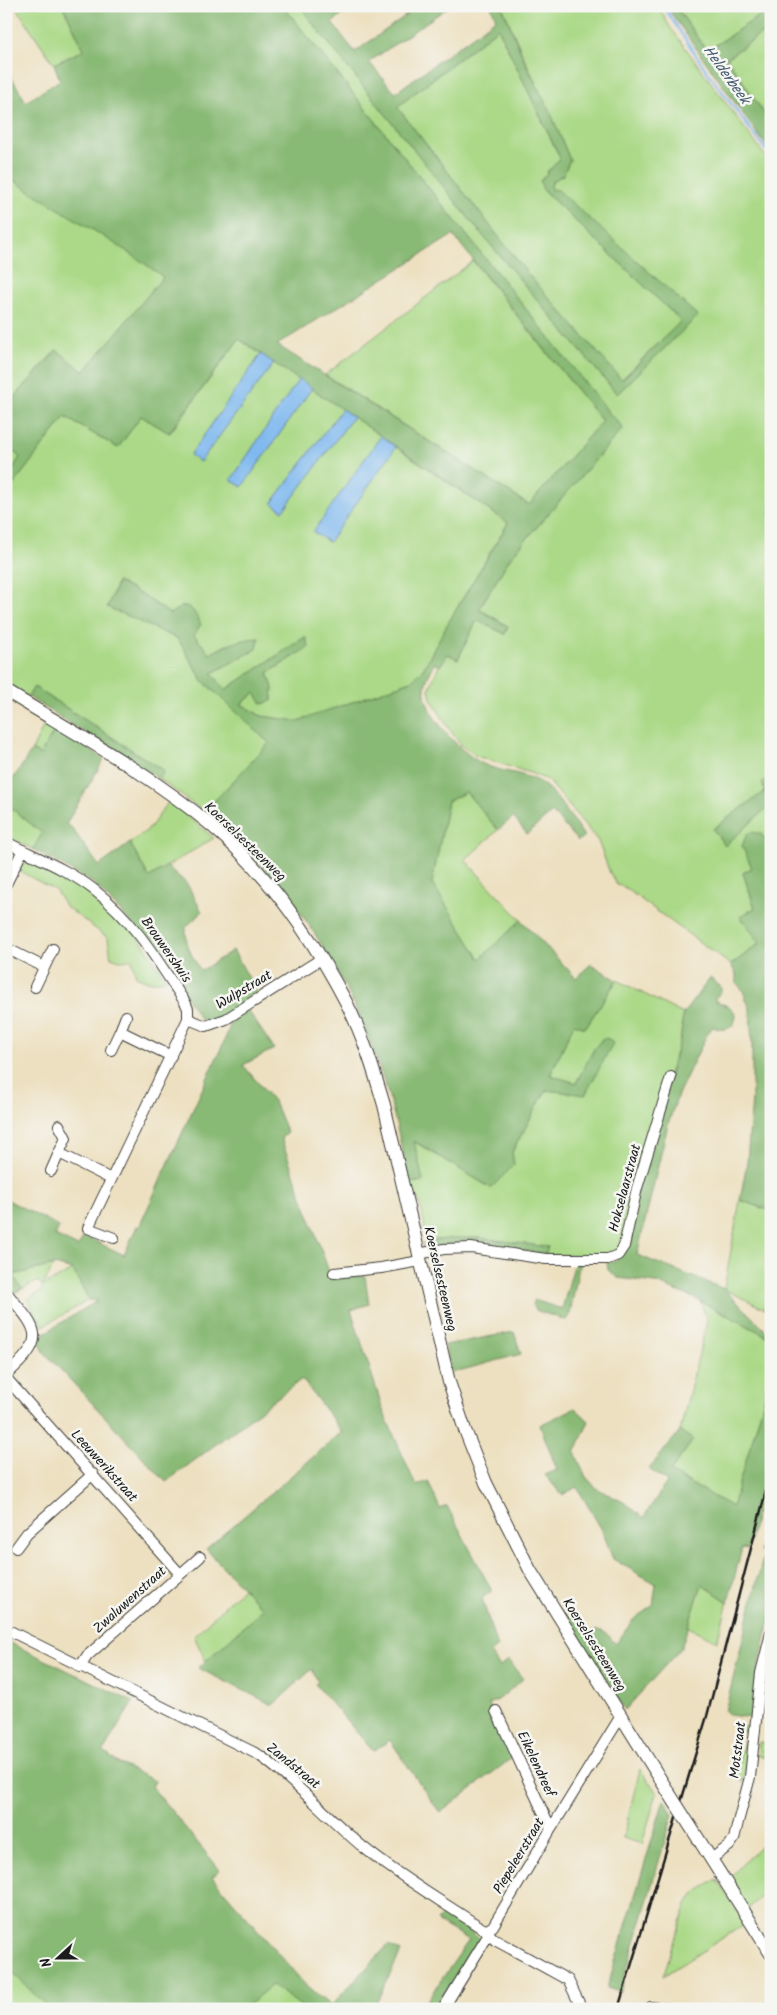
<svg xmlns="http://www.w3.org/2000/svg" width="777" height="2015" viewBox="0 0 777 2015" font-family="Kalam,sans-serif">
<rect width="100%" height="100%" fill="#f6f6f2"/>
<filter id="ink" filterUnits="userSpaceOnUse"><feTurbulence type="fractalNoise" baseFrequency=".02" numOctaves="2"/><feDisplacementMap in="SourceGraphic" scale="10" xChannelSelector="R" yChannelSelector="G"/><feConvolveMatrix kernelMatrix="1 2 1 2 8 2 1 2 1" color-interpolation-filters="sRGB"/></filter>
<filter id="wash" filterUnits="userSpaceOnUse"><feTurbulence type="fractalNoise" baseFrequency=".0096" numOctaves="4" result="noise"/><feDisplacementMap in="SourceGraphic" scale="20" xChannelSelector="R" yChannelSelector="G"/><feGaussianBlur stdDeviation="1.12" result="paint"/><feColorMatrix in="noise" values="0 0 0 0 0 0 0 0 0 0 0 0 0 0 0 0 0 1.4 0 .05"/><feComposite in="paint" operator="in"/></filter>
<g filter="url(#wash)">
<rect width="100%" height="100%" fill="#ede0c0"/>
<!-- green -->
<path fill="#abd987" stroke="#647a52" d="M15,6H63L84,50L54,64Z
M283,6H303L307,16L479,231L617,394L697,316L551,189L552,181L563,175L570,160C548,108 523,58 502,6H658L670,27L771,164V774L762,783L765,791L713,829L725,845L771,804V846L761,834L752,868L743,873L755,908L740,916L760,943L731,965L624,887L617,885L610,873L598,841L548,780L530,773L476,756L461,745L450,730L431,699L429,689L439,665L448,654L458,659L477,620L505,634L508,626L479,609L510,558L623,428L610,414Z
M687,6H771V8L707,51L679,11Z
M771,27V124L727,58Z
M498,28L560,158L557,164L547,171L543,190L681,321L621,380L527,273L397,107Z
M6,172L13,180L142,260L164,277L84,372L56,350L6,407Z
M473,261L602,421L529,505L325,375Z
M239,339L261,354L191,455L200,462L274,363L299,379L231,480L242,487L312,388L342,409L273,502L283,511L353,417L381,436L314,531L328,542L396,447L508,523L444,630L424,668L411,681L298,722L261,716L241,704L255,693L273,688L268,673L309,647L305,637L225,690L212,673L257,648L228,644L210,654C185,624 153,598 117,582L108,607L178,639L203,681L270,743L204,812L159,779L164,771L34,687L28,697L6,683V494L65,417L118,448L141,416L170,433Z
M6,446L21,457L6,480Z
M45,723L56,728L40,755L32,750Z
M466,792L498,830L465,860L521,920L480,960L432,883L448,801Z
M169,801L214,838L149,877L130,843L150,828Z
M6,804L43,833L33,849L6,836Z
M32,859C71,881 110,902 139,938C149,951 157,966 166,980L150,982L136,976L132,959L123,961L111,957L108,938L65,906L56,891L18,870L22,860Z
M617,980L683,1014L681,1036L655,1119L621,1245L615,1252L607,1256L545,1255L548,1247L480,1238L425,1241C425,1219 421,1200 409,1183L423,1181L413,1141L491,1188L514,1165L512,1152L546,1090L586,1094L603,1038L594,1049L576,1083L550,1076L574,1023L585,1028Z
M740,1200L771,1211V1312L724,1289Z
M54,1265L43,1286L73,1270L89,1300L43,1326L27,1300L43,1290L39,1281L22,1289L12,1275Z
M700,1301L771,1338V1367L763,1404L732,1507L670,1472L693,1440L680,1431L707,1321Z
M702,1584L728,1602L717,1641L688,1627Z
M243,1588L263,1609L206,1661L194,1636Z
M747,1726L750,1730L747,1764L743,1782H741V1779L734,1777L747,1732L741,1730L742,1727Z
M759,1742L771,1743V1759L758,1756Z
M640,1769L657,1793L642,1844L623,1838Z
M771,1835V1888L748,1908L730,1877Z
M717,1879L745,1924L663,1976L687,1904L697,1892Z
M6,1966L47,2007L46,2009H6Z
M272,1984L275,1986L305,2009H242Z"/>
<!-- forest -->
<path fill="#88b974" stroke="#526a48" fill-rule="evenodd" d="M63,6H283L610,414L623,428L510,558L479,609L508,627L505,634L477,620L458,659L448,654L440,666L435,663C431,671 426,679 425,688C421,712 462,754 483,764C502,773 526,772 544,785C557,795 574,822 584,836L578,841L552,812L527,834L513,817L498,830L466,792L448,801L432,883L480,959L521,920L576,978L591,964L617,980L585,1028L574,1024L550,1075L576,1083L594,1049L603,1038L609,1039L613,1043L585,1095L546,1090L512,1152L514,1165L491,1188L414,1141L423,1181L409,1183C402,1151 396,1118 386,1087C364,1018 332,952 287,895C263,864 233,838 204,812L269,743L203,681L178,639L107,607L118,582L144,596L170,614C188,600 191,606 201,624L194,635L210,654C226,645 240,639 259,638L257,649L212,673L225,690L305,637L309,647L268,673L273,688L272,701L262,704L255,693L241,704L261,716L298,721L411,681L424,668L444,630L508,523L239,339L169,433L141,416L118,448L65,417L6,494V480L20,457L6,446V407L57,350L84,372L163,277C116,241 62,213 13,180L6,172V68L26,102L60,80L54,64L84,50ZM453,235L602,421L529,505L277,345Z
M303,6H353L332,23L355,52L419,6H450L369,62L395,93L496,19L491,6H502L524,60L552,116L570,160L563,175L552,181L551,189L558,190L698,316L617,394L479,231L307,16ZM498,28L560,158L540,181L543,190L681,321L622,380L527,273L397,107Z
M666,6H687L679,11L707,51L771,8V27L727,58L771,124V153Z
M34,687L164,771L159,779L28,697Z
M56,728L104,759L66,824L71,827L99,866L130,843L149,877L167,866L187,884L202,912L186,927C185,945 191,955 201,971L233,950L258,994L216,1020L208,1021L200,1019L166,963L147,939L93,883L33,849L42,833L6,804V790L32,750L40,755Z
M771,774V804L725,846L713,829L765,791L762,783Z
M752,832L761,834L771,846V1211L740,1200L747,1162L752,1099V1044L750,1009L743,991L736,982V974L731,965L760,943L740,916L755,908L743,873L752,868L742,846L747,834Z
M710,978L721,987V991L714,1000L730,1007L736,1014C735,1029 726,1032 713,1027L708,1032L679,1092L668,1124L637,1255L724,1289L771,1336V1338L694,1298L656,1283L618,1278L608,1270L607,1263L616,1261L681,1036L683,1014Z
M247,1009L274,1049L243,1065L274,1102L287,1133L281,1138L328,1269L333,1278L365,1276L369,1304L351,1310L384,1413L416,1486L428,1481L440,1509L447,1506L492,1591L482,1598L497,1647L490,1653L500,1667L508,1660L523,1679L498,1700L489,1704L513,1757L440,1813L390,1740L373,1751L315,1684L318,1682L312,1669L273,1705L198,1668L263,1609L206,1549L342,1432L302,1379L166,1482L44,1352L38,1337L97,1301L89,1300L73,1270L54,1265L13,1275L22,1289L12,1294L6,1287V1199L59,1227L55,1236L78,1247L84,1236L124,1255L137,1226L139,1227L223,1044L229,1029L230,1020Z
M456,1238H480L548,1247L545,1255C504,1246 465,1241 423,1248V1244L425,1241Z
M575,1262H580L569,1318L565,1320L535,1310L533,1306L534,1300L562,1309Z
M514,1332L521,1354L451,1373L445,1345Z
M771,1367V1448L748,1549L742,1548L728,1602L702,1584L681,1648L625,1710L567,1620L575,1613L589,1632C604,1627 606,1634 616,1644L633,1620L653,1605L656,1584L613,1559L602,1530L577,1487L562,1495L545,1475L557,1470L540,1425L575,1408L589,1421L575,1453L586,1477L596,1488L627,1504L643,1518L667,1482L649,1469L680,1431L693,1440L670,1472L732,1507L763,1404Z
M771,1508V1616L759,1665L751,1718L730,1715L725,1711L764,1554L760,1551Z
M6,1641L133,1702L103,1751L118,1763L155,1781L151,1786L220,1870L212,1877L308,1988L331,2006L388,1945L401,1952L373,2009H305L272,1985L242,2009H46L47,2007L6,1966Z
M771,1654V1688L763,1684Z
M664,1800L673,1814L620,1992L607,1988Z
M443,1913L482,1940L441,2009H421L469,1940L437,1921Z"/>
<!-- water -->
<path fill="#7eb8ef" stroke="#4d6a86" d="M261,354L274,363L200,462L190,455Z
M299,379L312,388L242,487L231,480Z
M342,409L353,417L283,511L272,503Z
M381,436L396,447L329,542L313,532Z"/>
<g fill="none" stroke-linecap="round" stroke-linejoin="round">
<!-- stream -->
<path stroke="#7eb8ef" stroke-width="2.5" d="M663,6L706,70L771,157"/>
</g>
</g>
<g filter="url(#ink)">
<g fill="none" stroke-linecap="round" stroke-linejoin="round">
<!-- minor casing -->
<g stroke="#3b3935" stroke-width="12">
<path id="minor" d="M6,842C35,857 67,869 93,889C135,921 158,961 186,1004L188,1009V1019
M6,884L23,850
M6,948L44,967
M35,987L53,949
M120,1031L126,1016
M111,1050L120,1031L171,1056
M59,1153L66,1138L59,1125
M51,1171L59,1153L111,1179
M114,1238L88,1228L188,1019L206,1026L226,1019L321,959
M418,1254L444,1249L471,1248L546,1259H608L618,1255L624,1246L637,1188L671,1077
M334,1273L381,1268L420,1261
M6,1292C39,1331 48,1338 6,1375
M6,1378L180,1574
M16,1548L27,1533L93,1474
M6,1629L259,1755C297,1782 327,1817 363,1847C400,1877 443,1902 483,1929L488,1930
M80,1667L87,1656L200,1557
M496,1711L551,1829
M711,1859L729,1846L734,1839L738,1822L750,1777L761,1673L771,1633
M489,1934L495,1940L568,1980L582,2009
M651,2007L669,2009
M443,2009L489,1934L488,1930L493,1926L551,1829L621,1716"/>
</g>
<!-- tertiary casing -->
<g stroke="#3b3935" stroke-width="14">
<path id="tertiary" d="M6,691C76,734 149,773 212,826C268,874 312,937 346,1002C363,1035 374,1071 384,1105L449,1382L465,1430L486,1483L530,1570L669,1793
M694,1832L771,1954"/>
</g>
<!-- minor -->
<use href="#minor" stroke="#fff" stroke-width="10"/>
<!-- tertiary -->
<use href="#tertiary" stroke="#fff" stroke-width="12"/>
<!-- rail -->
<path stroke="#1c1c1c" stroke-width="2.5" d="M618,2009L707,1716L771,1472"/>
<!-- tertiary-bridge casing -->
<g stroke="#3b3935" stroke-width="14" stroke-linecap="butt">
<path id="tertiary-bridge" d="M669,1793L694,1832"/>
</g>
<!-- tertiary-bridge -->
<use href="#tertiary-bridge" stroke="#fff" stroke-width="12"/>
</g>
</g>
<g text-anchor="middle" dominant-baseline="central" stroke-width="5" stroke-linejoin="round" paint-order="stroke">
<!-- street labels -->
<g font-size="14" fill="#1c1c1c" stroke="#f6f6f2">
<text transform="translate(245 842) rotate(44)">Koerselsesteenweg</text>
<text transform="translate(166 950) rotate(55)">Brouwershuis</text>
<text transform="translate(244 990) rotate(-31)">Wulpstraat</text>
<text transform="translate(625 1188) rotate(-75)">Hokselaarstraat</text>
<text transform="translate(440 1279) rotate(77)">Koerselsesteenweg</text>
<text transform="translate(104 1466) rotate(48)">Leeuwerikstraat</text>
<text transform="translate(130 1600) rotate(-42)">Zwaluwenstraat</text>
<text transform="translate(594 1645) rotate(58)">Koerselsesteenweg</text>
<text transform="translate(738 1750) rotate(-83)">Motstraat</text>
<text transform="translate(536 1764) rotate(65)">Eikelendreef</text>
<text transform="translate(293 1766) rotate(39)">Zandstraat</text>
<text transform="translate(519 1856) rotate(-59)">Piepeleerstraat</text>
</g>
<!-- water labels -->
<g font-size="15" font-style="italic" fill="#435a70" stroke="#f6f6f2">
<text transform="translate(726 75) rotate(54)">Helderbeek</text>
</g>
</g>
<!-- margin -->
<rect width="777" height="2015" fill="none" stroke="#f6f6f2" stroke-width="25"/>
<!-- north arrow -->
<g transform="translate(58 1958) rotate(249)" stroke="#f6f6f2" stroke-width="4" paint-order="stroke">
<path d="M0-4L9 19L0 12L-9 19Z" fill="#1c1c1c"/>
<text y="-8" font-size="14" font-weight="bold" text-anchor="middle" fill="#1c1c1c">N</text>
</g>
</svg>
